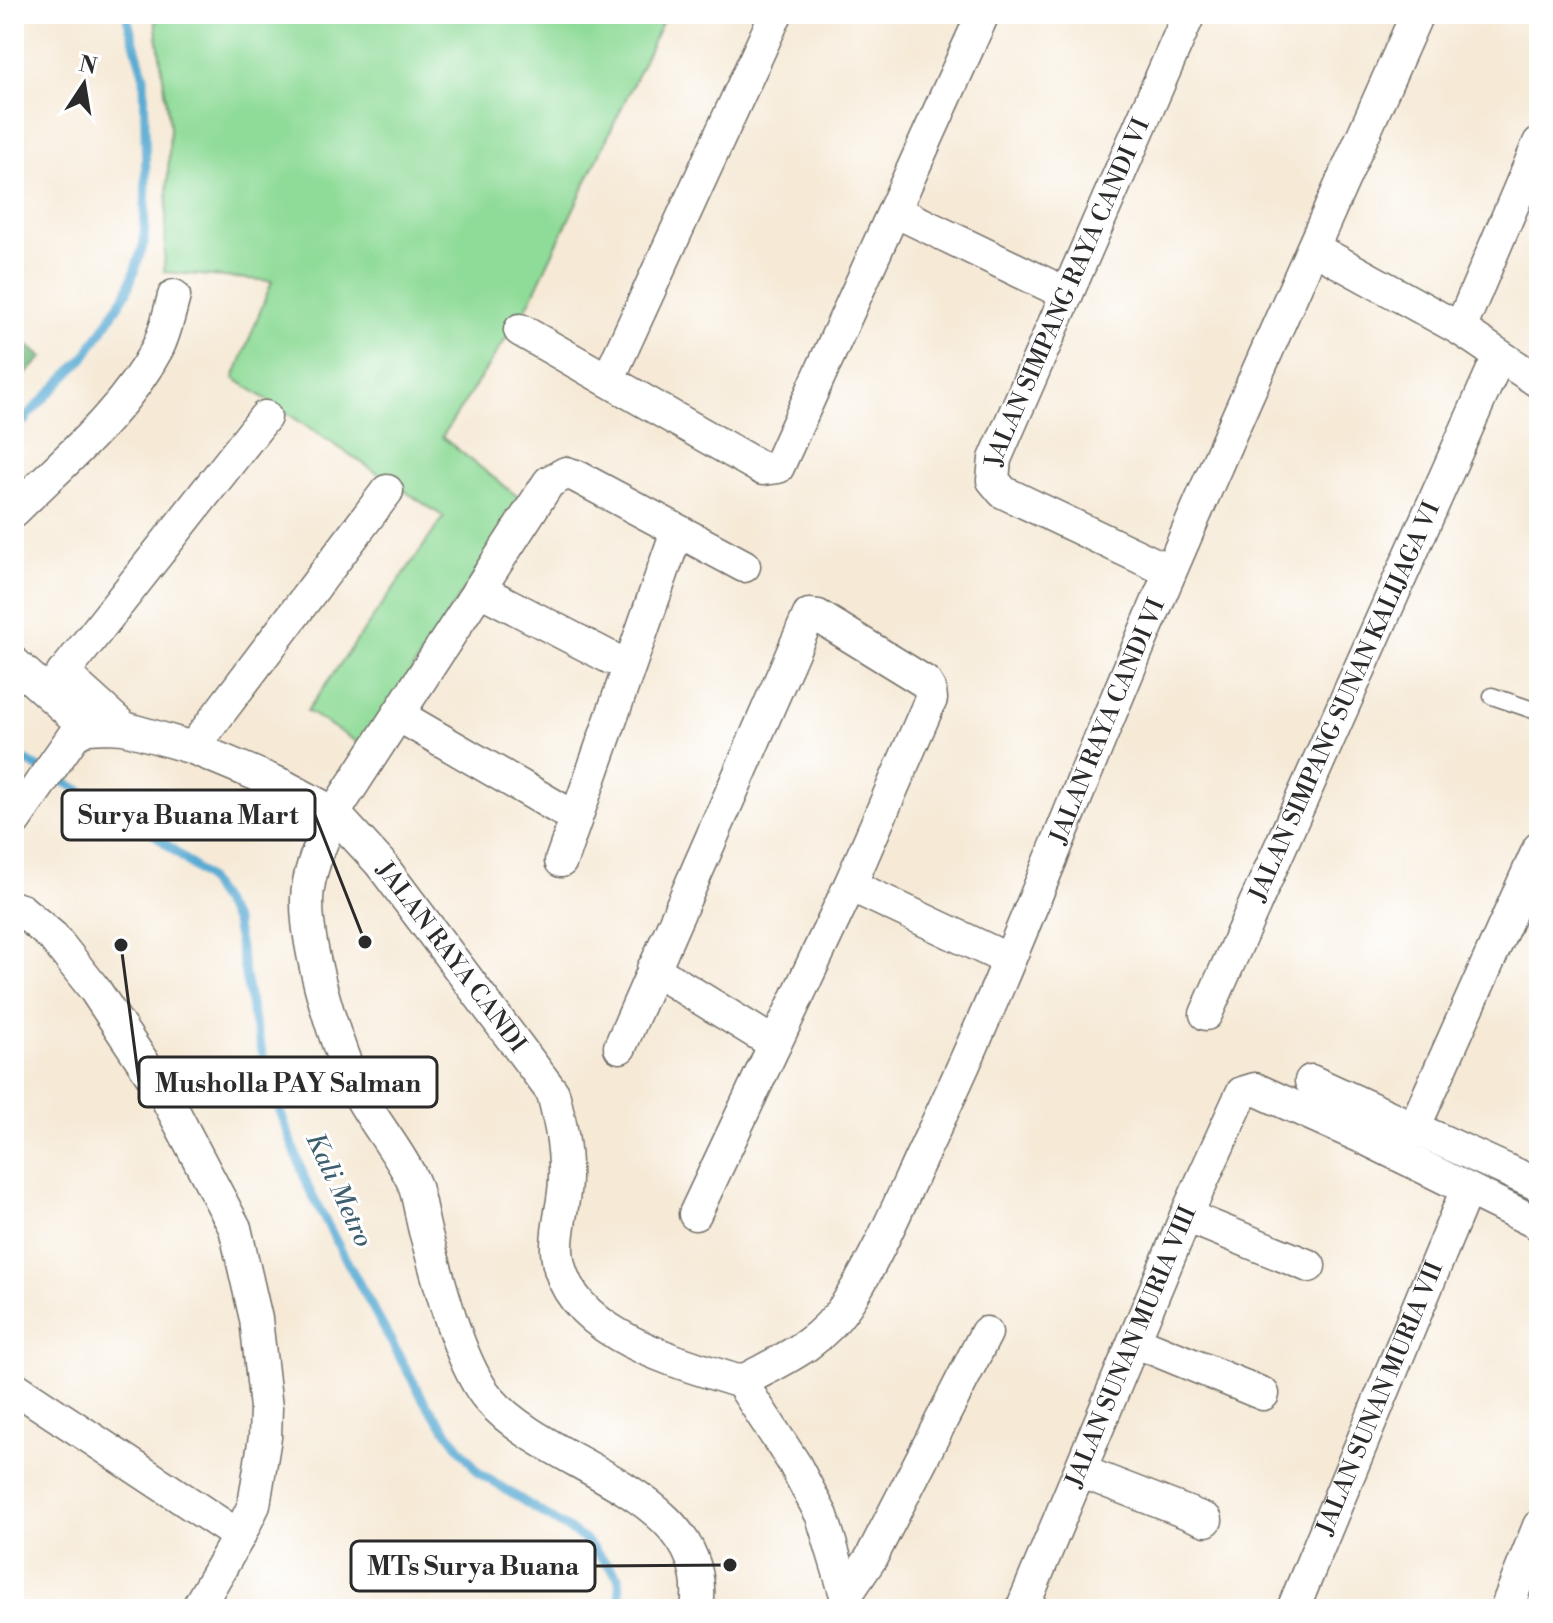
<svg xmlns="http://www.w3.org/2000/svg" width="1553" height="1623" viewBox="0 0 1553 1623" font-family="'Libre Bodoni',serif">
<rect width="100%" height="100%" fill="#fff"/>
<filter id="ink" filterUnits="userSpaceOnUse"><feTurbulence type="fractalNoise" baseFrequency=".0125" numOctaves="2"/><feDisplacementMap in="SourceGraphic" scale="16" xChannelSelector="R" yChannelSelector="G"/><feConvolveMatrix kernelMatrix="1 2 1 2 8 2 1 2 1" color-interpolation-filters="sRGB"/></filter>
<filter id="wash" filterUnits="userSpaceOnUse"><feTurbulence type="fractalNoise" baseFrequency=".006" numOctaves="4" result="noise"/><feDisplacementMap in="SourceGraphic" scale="32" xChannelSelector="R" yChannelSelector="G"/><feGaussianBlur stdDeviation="1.8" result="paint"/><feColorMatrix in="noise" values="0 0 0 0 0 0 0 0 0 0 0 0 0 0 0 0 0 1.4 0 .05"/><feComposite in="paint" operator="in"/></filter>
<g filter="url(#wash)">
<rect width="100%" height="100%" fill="#f6ead7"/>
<!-- green -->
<path fill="#8fdb98" stroke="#5d8362" stroke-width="2" d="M191,14H666L529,303L442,437L522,500L363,746L307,711L444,517L234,378L272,281L164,272L170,126L155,20Z"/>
<!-- forest -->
<path fill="#73bb80" stroke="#4f7356" stroke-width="2" d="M14,334L43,357L14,386Z"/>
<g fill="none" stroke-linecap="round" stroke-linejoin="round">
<!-- stream -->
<path stroke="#59aad3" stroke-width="9" d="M14,407L26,420
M14,429L84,358L127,292L144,243L146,180L144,77L126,14
M14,754L146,827L206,877L235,922L253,1017L273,1092L308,1187L343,1254L424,1401L479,1473L584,1539L619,1577L621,1609"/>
</g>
</g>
<g filter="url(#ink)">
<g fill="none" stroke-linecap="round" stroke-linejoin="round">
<!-- service casing -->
<g stroke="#726e67" stroke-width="19">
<path id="service" d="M1492,696L1539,712"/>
</g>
<!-- minor casing -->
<g stroke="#726e67" stroke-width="35">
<g id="minor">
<path d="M895,211L1067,294"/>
<path d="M1313,248L1460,329L1539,382"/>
<path d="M1460,329L1539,143"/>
<path d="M520,330L763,469L778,467L983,14"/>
<path d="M608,380L776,14"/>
<path d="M14,511C64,461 123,413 157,349C165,334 169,314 174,296"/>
<path id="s1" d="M1169,571L1003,492L993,480L995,459L1189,14"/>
<path d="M480,590L611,658"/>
<path d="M14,663L87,728"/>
<path d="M63,673L124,728"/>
<path d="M48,693L265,417"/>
<path d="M398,715L560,809"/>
<path d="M193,748L387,491"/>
<path id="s2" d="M14,821L74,735L87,728L107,727L124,728L156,737L193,748L282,785L334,813L380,863L553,1093C560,1121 566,1148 565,1178C565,1202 556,1226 557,1251C562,1333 677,1362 741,1382"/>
<path d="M561,861L677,531"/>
<path d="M14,908L21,910L53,937L95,990L166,1097L235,1228L256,1319L266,1408L265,1437L254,1505L239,1536L197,1609"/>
<path d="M653,969L775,1044L850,885"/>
<path id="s3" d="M1206,1014L1499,356"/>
<path d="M620,1047L809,615L818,616L925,682L930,690L931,699L850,885L1009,960"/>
<path d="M1311,1081L1539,1185"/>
<path d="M1414,1128L1539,848"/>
<path d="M695,1214L775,1044"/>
<path d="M1186,1216L1309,1266"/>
<path d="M1134,1341L1263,1394"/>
<path id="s4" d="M741,1382C783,1359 818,1346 846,1305C877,1258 899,1204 923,1153C987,1020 1041,883 1097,746C1198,500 1309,258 1417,14"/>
<path d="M741,1382L794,1463L822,1516L850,1608"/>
<path d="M14,1387L239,1536"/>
<path d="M1080,1471L1206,1520"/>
<path d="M846,1595L871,1558L986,1333"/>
<path d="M697,1609C714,1492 549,1470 489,1399C459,1365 438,1276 425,1231C421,1216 419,1198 414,1184C403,1157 375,1124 360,1096C336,1048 306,952 307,899C308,870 323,839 334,813L549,482L566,473L576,476L744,566"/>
<path id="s5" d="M1022,1609L1186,1216L1242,1093L1255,1089L1364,1138L1539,1224"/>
<path id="s6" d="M1293,1609L1467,1189"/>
<path d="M1506,1609L1539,1526"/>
</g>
</g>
<!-- service -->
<use href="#service" stroke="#fff" stroke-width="16"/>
<!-- minor -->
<use href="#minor" stroke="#fff" stroke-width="32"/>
</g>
</g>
<g text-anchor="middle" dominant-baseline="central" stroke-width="6" stroke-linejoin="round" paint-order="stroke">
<!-- street labels -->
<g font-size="24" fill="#2b2b2b" stroke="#fff">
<text stroke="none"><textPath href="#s1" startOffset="402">JALAN SIMPANG RAYA CANDI VI</textPath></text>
<text stroke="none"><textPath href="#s3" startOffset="342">JALAN SIMPANG SUNAN KALIJAGA VI</textPath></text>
<text stroke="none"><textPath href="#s4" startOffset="772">JALAN RAYA CANDI VI</textPath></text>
<text stroke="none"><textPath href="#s2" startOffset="570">JALAN RAYA CANDI</textPath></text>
<text stroke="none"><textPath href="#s5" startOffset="284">JALAN SUNAN MURIA VIII</textPath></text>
<text stroke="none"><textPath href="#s6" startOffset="228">JALAN SUNAN MURIA VII</textPath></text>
</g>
<!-- water labels -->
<g font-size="26" font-style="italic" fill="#3d5e6e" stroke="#fff">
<text transform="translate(339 1190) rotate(65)">Kali Metro</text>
</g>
</g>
<!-- callouts -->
<path fill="none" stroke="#2b2b2b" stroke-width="3" d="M365 942L315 815M121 945L139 1082M730 1565L595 1566"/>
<g fill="#2b2b2b" stroke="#fff" stroke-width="3">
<circle cx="365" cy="942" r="8"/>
<circle cx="121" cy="945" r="8"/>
<circle cx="730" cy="1565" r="8"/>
</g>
<g fill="#fff" stroke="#2b2b2b" stroke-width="3">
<rect x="62" y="790" width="253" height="50" rx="8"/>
<rect x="139" y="1057" width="298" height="50" rx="8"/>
<rect x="351" y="1541" width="244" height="50" rx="8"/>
</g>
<g font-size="26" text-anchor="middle" font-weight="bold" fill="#2b2b2b">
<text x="188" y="824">Surya Buana Mart</text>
<text x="288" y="1092">Musholla PAY Salman</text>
<text x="473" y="1575">MTs Surya Buana</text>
</g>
<!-- margin -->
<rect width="1553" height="1623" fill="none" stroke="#fff" stroke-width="48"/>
<!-- north arrow -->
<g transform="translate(84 84) rotate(12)" stroke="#ffffff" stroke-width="6" paint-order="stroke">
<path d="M0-6L14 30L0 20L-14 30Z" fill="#2b2b2b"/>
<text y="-12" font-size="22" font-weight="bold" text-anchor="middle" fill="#2b2b2b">N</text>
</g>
</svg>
